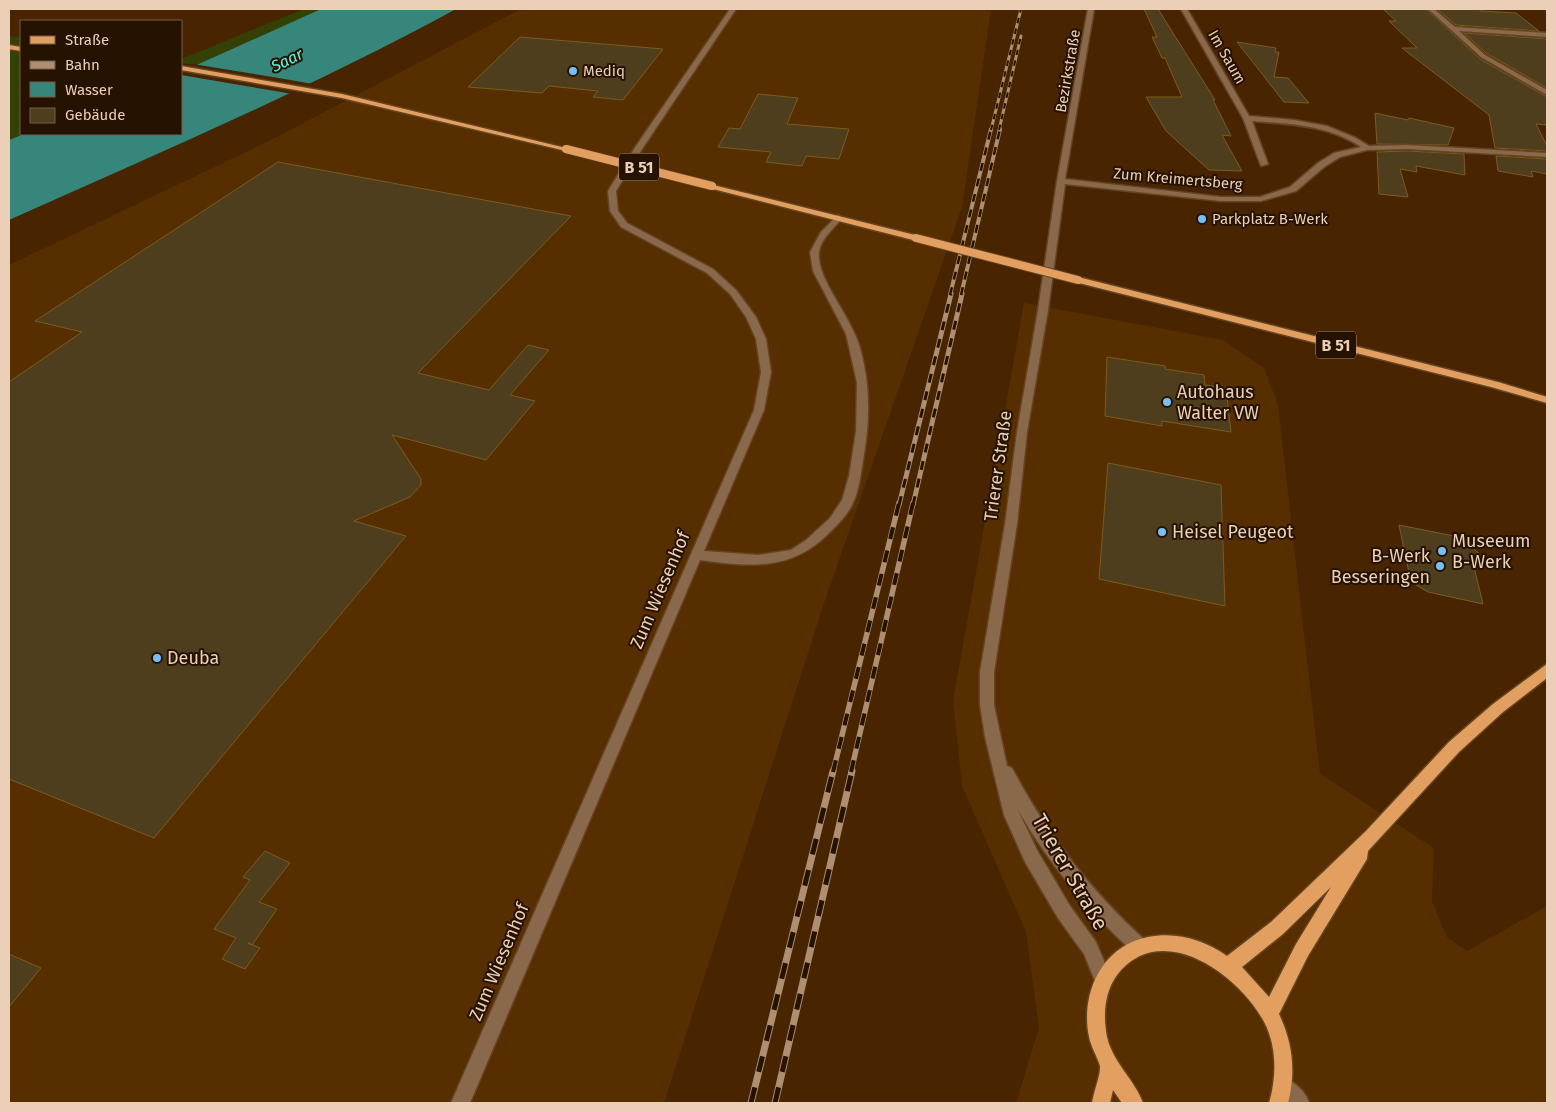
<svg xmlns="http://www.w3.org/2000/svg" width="1556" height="1112" viewBox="0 0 1556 1112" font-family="'Fira Sans',sans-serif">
<rect width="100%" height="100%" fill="#482500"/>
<!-- built -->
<path fill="#562e00" d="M521,9H991L962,207L823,606L664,1103H9V265L267,142Z
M1024,303L1223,340L1264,368L1278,405L1320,774L1434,848L1432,902L1447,937L1467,951L1547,906V1103H1016L1039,1028L1026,932L962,786L953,701Z"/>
<!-- green -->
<path fill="#334104" d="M304,9H321L198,65L181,63V59Z
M9,36L21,37V134H24L9,140Z"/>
<!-- water -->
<path fill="#37867b" d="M321,9H456C311,88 159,153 9,220V140L24,134H181V72Z"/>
<!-- pier -->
<path fill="#482500" d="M193,64L279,78L313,84L293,94L181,75V69Z"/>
<!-- building -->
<path fill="#4f3e1e" stroke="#7b5d19" d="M1144,9H1158L1215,100H1213L1231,136L1222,135L1242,171L1209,170L1166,131L1146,97H1182L1165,58H1162L1152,37H1157Z
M1383,9H1426L1480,59L1547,97V125L1536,124L1547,146V151L1495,148L1489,115L1402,48H1417L1389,21H1396Z
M1437,9H1478L1481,11L1516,13L1539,31L1456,25Z
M1464,33L1547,39V88L1486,53Z
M520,37L663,49L623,100L593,97L598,91L549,86L542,93L468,87Z
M1237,42L1276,48L1275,52H1279L1274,77L1288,78L1309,103L1284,102Z
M758,94L798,98L787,124L849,129L839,159L806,156L802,166L766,162L771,152L718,147L729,128L740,129Z
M1375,113L1408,120L1409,118L1454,128L1448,145L1377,144Z
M1407,151L1464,154L1465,175L1416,166L1417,172L1400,169L1408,197L1379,194L1377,152Z
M1496,156L1547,159V174L1531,171L1533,177L1498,171Z
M278,162L571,216L418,373L489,390L528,345L549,350L510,395L535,401L486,460L392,435L421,479V485L410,497L354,521L406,536L154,838L9,779V382L82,332L35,321Z
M1107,357L1165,366V369L1204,375L1205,385L1226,388L1231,432L1162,421V426L1105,416Z
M1108,463L1221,485L1225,606L1099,579Z
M1399,525L1459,537L1486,559L1473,563L1483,604L1428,592L1411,582Z
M265,851L290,863L259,902L277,909L252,945L248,943L260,948L245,969L222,959L236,938L214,929L250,880L243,877Z
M9,954L41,968L9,1007Z"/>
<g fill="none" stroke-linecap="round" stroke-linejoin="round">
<!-- minor casing -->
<g stroke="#654421" stroke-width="3">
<path id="minor" d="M730,9H736L644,146L616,191L618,211L627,223L713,269L736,290L756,317L766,339L771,372L764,410L704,551L758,555L791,550L806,540L830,518L842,500L849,476L856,431L857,383L846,334L813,271L810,252L821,232L838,215L842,218C832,231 817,241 819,259C822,286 852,318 860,348C870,383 870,419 864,454C861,471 860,489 852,505C846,517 837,525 828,534C791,571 749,567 700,560L470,1103H451L754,410L761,372L756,339L746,317L730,294L707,273L621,227L610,211L608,191L636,146Z
M1088,9H1094L1065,179L1221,197H1260L1290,187L1318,163L1334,153L1361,147C1328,125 1290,124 1252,121L1268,164L1261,166L1243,118L1181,9H1187L1249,116L1294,120L1327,126L1356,138L1369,146L1407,145L1547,153V157L1407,149L1367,150L1340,157L1324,167L1296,191L1261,201H1221L1065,184L1048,310L1027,432L1017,524L994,672V705L1007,766L1012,768C1047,834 1090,890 1145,940L1148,946L1145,952L1139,955L1133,952C1087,910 1049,864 1018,810L1037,850L1070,906L1096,942L1112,980L1109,986L1103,989L1097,986L1084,954L1058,918L1025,862L1004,815L985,737L980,705V672L1005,524L1017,432L1038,310L1057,181Z
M1428,9H1434L1455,27L1547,33V37L1459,31L1485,55L1547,90V95L1481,57Z
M1284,1078C1295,1082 1306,1092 1309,1103H1287L1277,1094L1275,1087L1277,1080Z"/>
</g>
<!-- major casing -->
<g stroke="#654421" stroke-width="3">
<path id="major" d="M9,45L21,47V51L9,49Z
M181,66L342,94L570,149L566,151L342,98L181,70Z
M709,184L919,236L920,238L913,240L709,188Z
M1078,277L1498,382L1547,397V403L1491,387L1075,282V278Z
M1547,664V678L1503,712L1459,752L1368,851L1367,859L1308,956L1279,1014C1293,1043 1296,1073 1288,1103H1269C1276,1079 1277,1052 1267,1028C1245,978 1162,916 1117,975C1104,993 1103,1016 1107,1037C1113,1063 1135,1080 1143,1103H1122L1113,1090L1110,1103H1092C1093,1094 1101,1074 1100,1066C1097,1056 1091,1047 1089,1037C1080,993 1102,946 1148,937C1176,931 1205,940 1227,956L1271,922L1366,831L1449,742L1493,704ZM1331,887L1296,944L1269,997L1242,967L1283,934Z"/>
</g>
<!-- minor -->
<use href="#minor" fill="#89684b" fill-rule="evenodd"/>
<!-- major -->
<use href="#major" fill="#e29f60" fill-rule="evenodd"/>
<!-- rail-far4 casing -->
<g stroke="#ae8f72" stroke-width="3">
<path id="rail-far4" d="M991,130L1021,9
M999,130L1021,36"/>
</g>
<!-- rail-far3 casing -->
<g stroke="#ae8f72" stroke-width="4">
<path id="rail-far3" d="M950,295L991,129
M961,295L1000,129"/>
</g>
<!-- rail-far2 casing -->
<g stroke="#ae8f72" stroke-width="5">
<path id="rail-far2" d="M899,505L951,294
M913,505L962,294"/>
</g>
<!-- rail-far1 casing -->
<g stroke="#ae8f72" stroke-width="5.5">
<path id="rail-far1" d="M833,772L899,503
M851,772L913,503"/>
</g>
<!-- rail casing -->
<g stroke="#ae8f72" stroke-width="7">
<path id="rail" d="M751,1103L833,771
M775,1103L852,771"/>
</g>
<!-- rail-far4 -->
<use href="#rail-far4" stroke="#251201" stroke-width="2" stroke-dasharray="5.5" stroke-linecap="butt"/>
<!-- rail-far3 -->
<use href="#rail-far3" stroke="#251201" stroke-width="2.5" stroke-dasharray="8" stroke-linecap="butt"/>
<!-- rail-far2 -->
<use href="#rail-far2" stroke="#251201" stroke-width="3" stroke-dasharray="9" stroke-linecap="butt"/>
<!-- rail-far1 -->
<use href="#rail-far1" stroke="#251201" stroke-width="4" stroke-dasharray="12" stroke-linecap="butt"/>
<!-- rail -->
<use href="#rail" stroke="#251201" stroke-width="5" stroke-dasharray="16" stroke-linecap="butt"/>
<!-- major-bridge casing -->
<g stroke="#654421" stroke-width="10" stroke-linecap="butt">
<path id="major-bridge" d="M566,149L712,186
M916,238L1078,280"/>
</g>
<!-- major-bridge -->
<use href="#major-bridge" stroke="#e29f60" stroke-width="8"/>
</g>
<!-- markers -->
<g fill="#77c0f7" stroke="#251201" stroke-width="2">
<circle cx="573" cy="71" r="5"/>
<circle cx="1202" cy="219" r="5"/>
<circle cx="1167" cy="402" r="5"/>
<circle cx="1162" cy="532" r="5"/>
<circle cx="1442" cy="551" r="5"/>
<circle cx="1440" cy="566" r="5"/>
<circle cx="157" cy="658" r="5"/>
</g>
<g text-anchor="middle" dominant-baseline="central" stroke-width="4" stroke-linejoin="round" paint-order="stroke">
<!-- far-street labels -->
<g font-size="15" fill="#ebcfb7" stroke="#251201">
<text transform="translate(1227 57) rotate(60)">Im Saum</text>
<text transform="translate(1068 71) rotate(-80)">Bezirkstraße</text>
<text transform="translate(1178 179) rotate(5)">Zum Kreimertsberg</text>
</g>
<!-- far-poi labels -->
<g font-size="15" fill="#ebcfb7" stroke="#251201" text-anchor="start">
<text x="583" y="71">Mediq</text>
<text x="1212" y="219">Parkplatz B-Werk</text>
</g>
<!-- far-water labels -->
<g font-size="16" font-style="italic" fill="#63f7e2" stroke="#251201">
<text transform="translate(287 60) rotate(-26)">Saar</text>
</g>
<!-- shield labels -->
<g fill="#251201" stroke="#b09680" stroke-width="1">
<rect x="619" y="153.5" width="40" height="27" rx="4"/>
<rect x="1316" y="331.5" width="40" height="27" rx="4"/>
</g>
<g font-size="16" font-weight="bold" fill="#ebcfb7">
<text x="639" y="167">B 51</text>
<text x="1336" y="345">B 51</text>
</g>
<!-- poi labels -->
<g font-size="18" fill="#ebcfb7" stroke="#251201" text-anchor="start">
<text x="1177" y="392">Autohaus<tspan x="1177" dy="21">Walter VW</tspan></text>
<text x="1172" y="532">Heisel Peugeot</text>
<text x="1452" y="541">Museeum<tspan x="1452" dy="21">B-Werk</tspan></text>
<text x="1430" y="556" text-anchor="end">B-Werk<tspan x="1430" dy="21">Besseringen</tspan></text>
<text x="167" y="658">Deuba</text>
</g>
<!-- street labels -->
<g font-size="18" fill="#ebcfb7" stroke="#251201">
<text transform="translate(998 466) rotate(-82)">Trierer Straße</text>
<text transform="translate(660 590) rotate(-67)">Zum Wiesenhof</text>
<text transform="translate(499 962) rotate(-67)">Zum Wiesenhof</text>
</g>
<!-- near-street labels -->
<g font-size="21" fill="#ebcfb7" stroke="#251201">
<text transform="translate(1070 872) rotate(60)">Trierer Straße</text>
</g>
</g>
<!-- border -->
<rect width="1556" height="1112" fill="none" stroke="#ebcfb7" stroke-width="20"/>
<!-- legend -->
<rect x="20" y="20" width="162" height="115" fill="#251201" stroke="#745e4a"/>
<rect x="30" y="36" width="25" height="8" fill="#e29f60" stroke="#745e4a"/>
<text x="65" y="45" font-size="15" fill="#ebcfb7">Straße</text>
<rect x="30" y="61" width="25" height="8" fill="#ae8f72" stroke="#745e4a"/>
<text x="65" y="70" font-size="15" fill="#ebcfb7">Bahn</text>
<rect x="30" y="82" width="25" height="15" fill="#37867b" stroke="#745e4a"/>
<text x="65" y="95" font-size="15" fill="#ebcfb7">Wasser</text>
<rect x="30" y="108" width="25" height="15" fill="#4f3e1e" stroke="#745e4a"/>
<text x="65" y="120" font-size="15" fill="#ebcfb7">Gebäude</text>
</svg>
